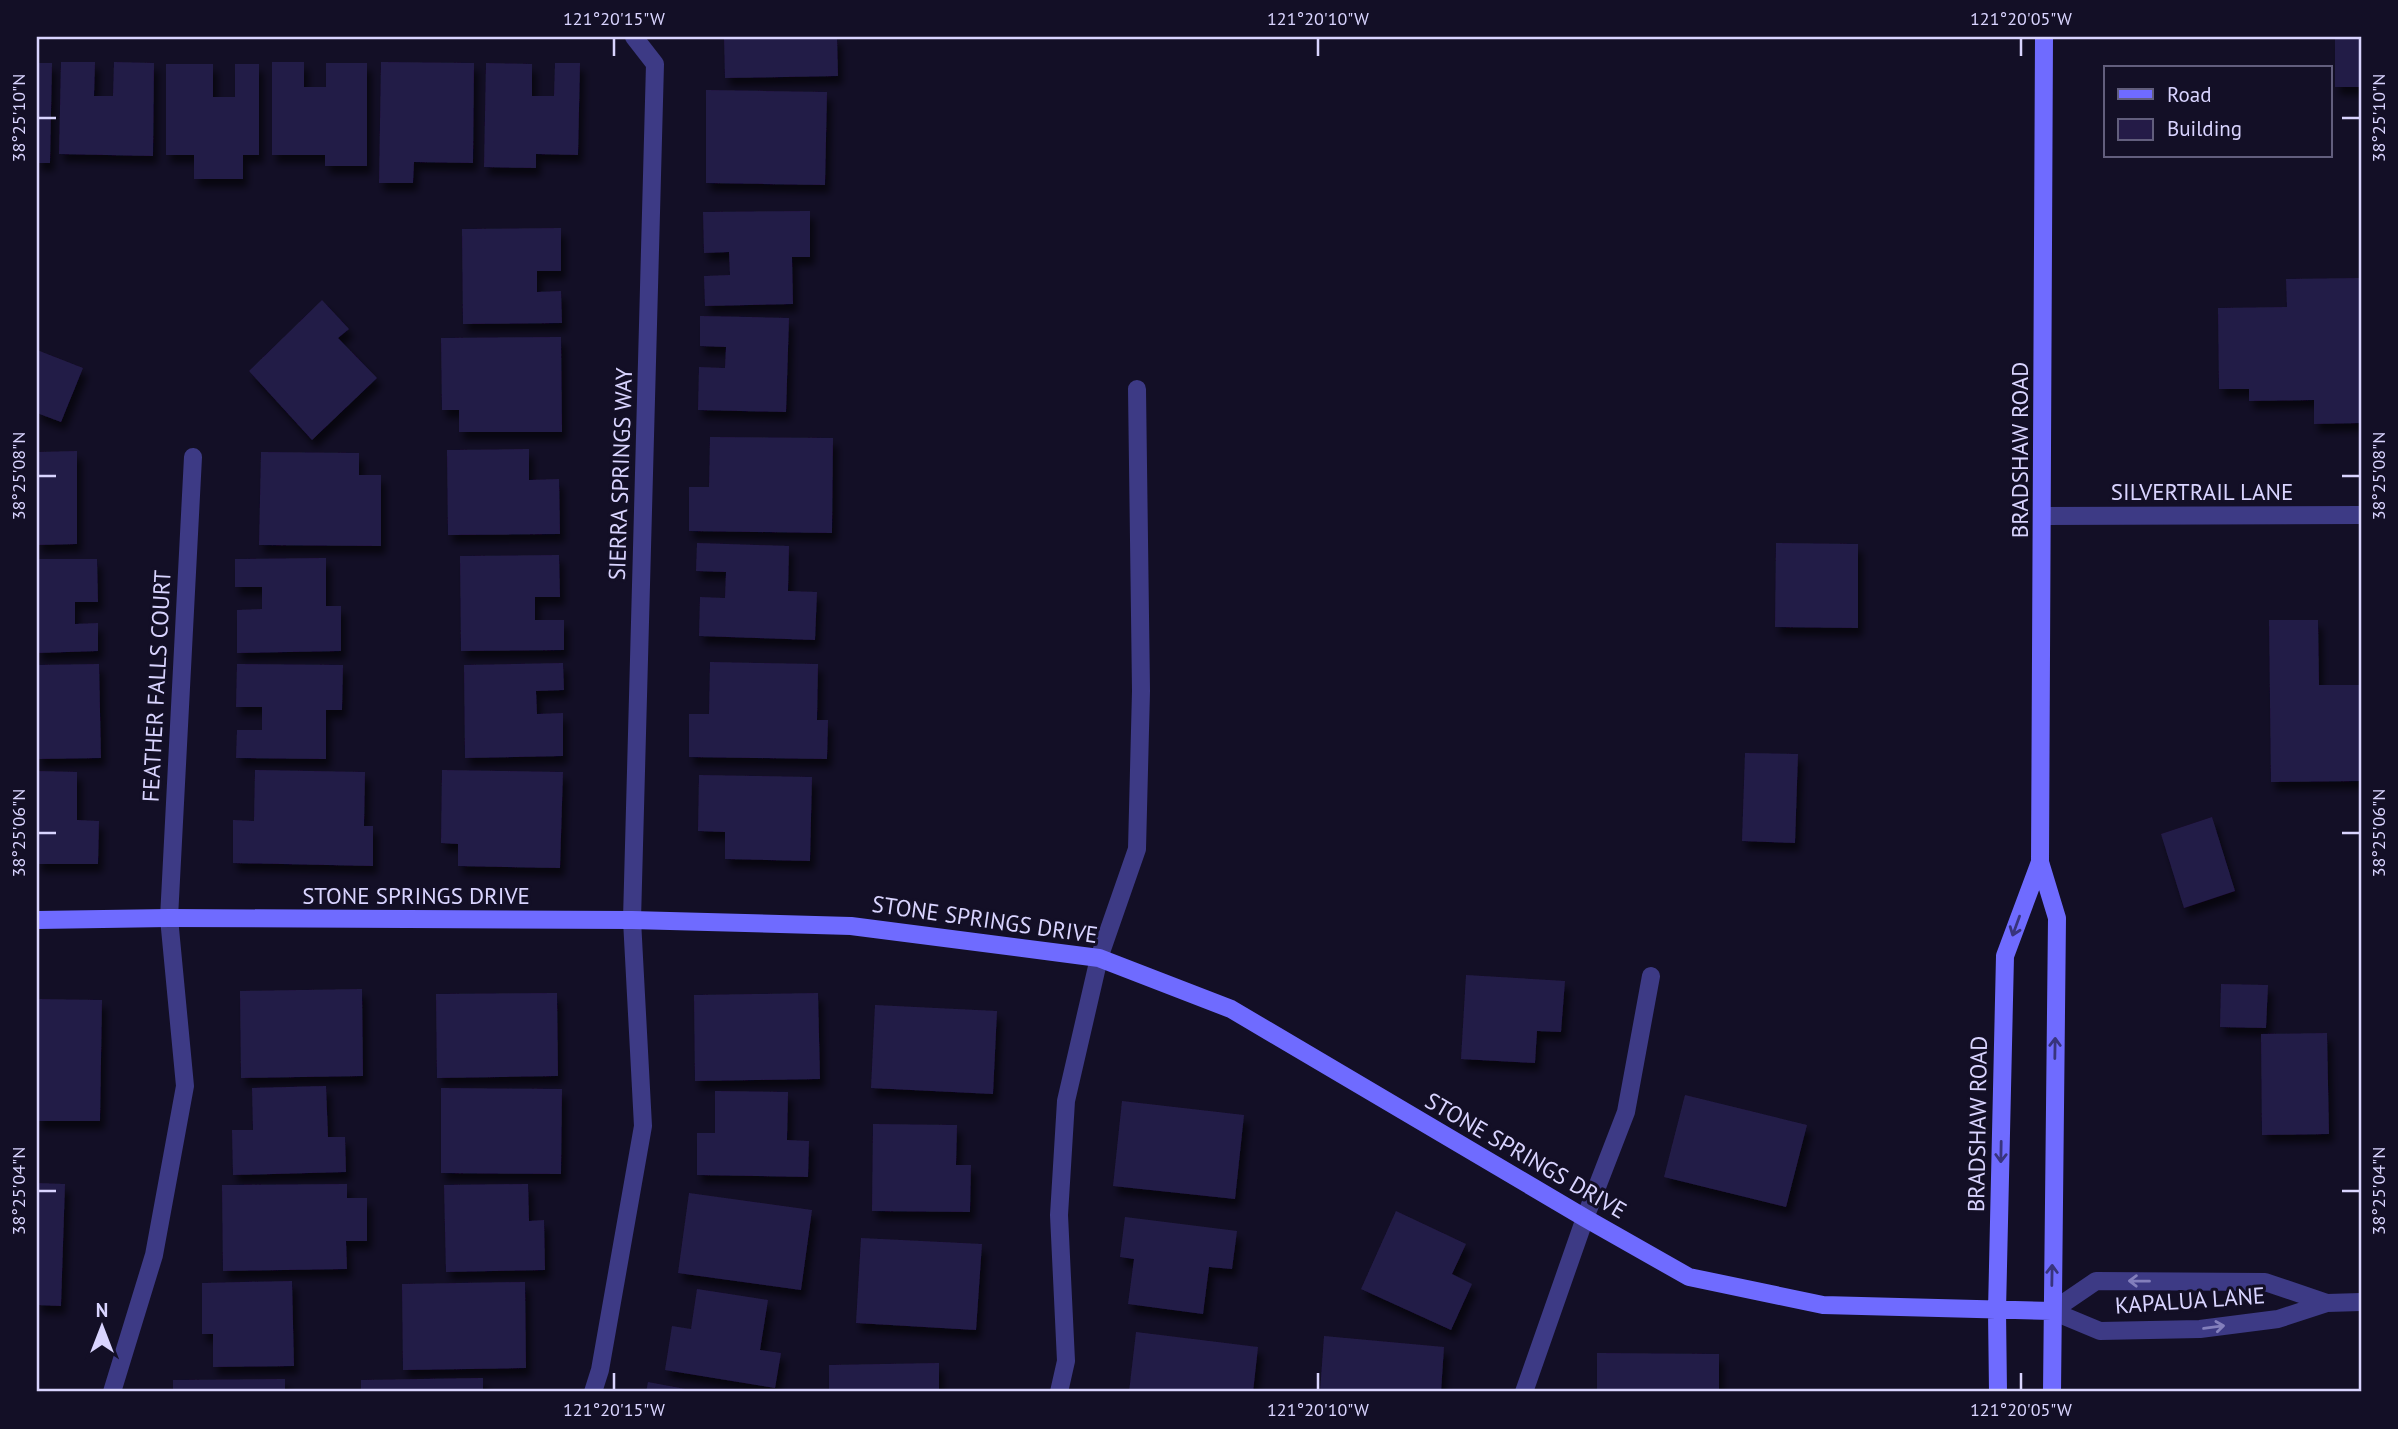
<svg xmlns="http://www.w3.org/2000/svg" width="2398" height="1429" viewBox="0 0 2398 1429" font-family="'PT Sans',sans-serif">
<defs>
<filter id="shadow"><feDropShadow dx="4.5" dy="8" stdDeviation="3.5" flood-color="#0009"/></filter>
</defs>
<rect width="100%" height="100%" fill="#130f26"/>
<!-- building -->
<path fill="#241b47" filter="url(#shadow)" d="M724,37H837L838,76L725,78Z
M2335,37H2361V87H2335Z
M61,62H95L94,96H113L114,62L154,63L153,156L59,154Z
M272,62H304V87H326V63H367V166H325V155H272Z
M381,62L474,63L473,163L414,162L413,183H379Z
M37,63H52L50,163H37Z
M486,63L532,64V96H554L555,63H580L578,155L536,154V168L484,167Z
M166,64H213V97H235V64H259V155H243V179H194V155H166Z
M706,90L827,92L825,185L706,183Z
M810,211V257H792L793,304L705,306L704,276L730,275L729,252L704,253L703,212Z
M561,228V271H537V292L561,291L562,323L463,324L462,229Z
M2360,278L2361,423L2314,424V400L2249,401V389H2219L2218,308L2287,307L2286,279Z
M322,300L349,329L338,338L377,378L312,440L249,371Z
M700,316L789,318L786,412L698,410L699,367L725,368L726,347L700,346Z
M561,337L562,432H459V410H442L441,338Z
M37,350L83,368L61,422L37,413Z
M710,437L833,438L832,533L689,531V487H709Z
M529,449V480L559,479L560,534L448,535L447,450Z
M77,451V544L37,545V452Z
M261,452L359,453V475H381V546L259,545Z
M697,543L789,546L788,591L817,592L815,640L699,636L700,597L725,598L726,572L696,571Z
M1776,543L1858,544V628L1775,627Z
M559,555L560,597H535V620H564V650L461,651L460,556Z
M326,558V606H341V651L237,653V610L262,609V587H235V559Z
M37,559H97L98,602H75V624L98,623V651L37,653Z
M2269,620H2318L2319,685H2361V781L2271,782Z
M710,662L818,664L817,720H828L827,759L689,757V714H709Z
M563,663L564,690L536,691L537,714L563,713V756L465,758L464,665Z
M99,664L101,758L37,759V665Z
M237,664L343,665L342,710H326V759L236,758L237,730H262V707H236Z
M1745,753L1798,754L1795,843L1742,841Z
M255,770L365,772L364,826H373V866L233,863V820L254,821Z
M442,770L563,772L560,868L458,866V844L441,843Z
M37,771L77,772V820L99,821L98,864H37Z
M699,775L812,777L810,861L725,859V832L698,831Z
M2212,817L2235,891L2184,908L2161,834Z
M1466,975L1565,981L1561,1032L1537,1031L1535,1063L1461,1059Z
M2221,984L2268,985L2266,1028L2220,1027Z
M362,989L363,1076L241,1078L240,991Z
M557,993L558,1076L437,1078L436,994Z
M818,993L820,1079L695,1081L694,995Z
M37,999L102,1000L100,1121H37Z
M875,1005L997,1011L993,1094L871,1088Z
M2327,1033L2329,1134L2262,1135L2261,1034Z
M326,1086L328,1137H345L346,1172L233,1175L232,1130H253L252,1088Z
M441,1088L562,1089L561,1174L441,1173Z
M715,1091L788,1092L787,1140L809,1141L808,1177L697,1175V1133H715Z
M1685,1095L1807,1125L1786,1207L1664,1177Z
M1122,1101L1244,1115L1235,1199L1113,1186Z
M873,1124L957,1125L956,1165H971L970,1212L872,1211Z
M37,1183L65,1184L61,1306L37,1305Z
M347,1184V1198H367V1241H346L347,1269L223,1271L222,1185Z
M528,1184L529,1221L544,1220L545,1270L446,1272L444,1185Z
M689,1193L812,1210L801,1290L678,1273Z
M1396,1211L1466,1244L1452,1274L1472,1284L1451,1330L1361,1289Z
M1125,1217L1237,1231L1232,1269L1209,1267L1203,1314L1128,1304L1134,1259L1120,1257Z
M861,1238L982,1244L976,1330L856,1323Z
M292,1281L294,1366L213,1367V1334H202V1283Z
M525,1282L526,1368L403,1370L402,1284Z
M697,1289L768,1300L760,1350L781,1353L775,1388L665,1370L672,1326L691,1329Z
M1136,1332L1258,1347L1253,1392H1129Z
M1324,1336L1444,1347L1441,1392H1320Z
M1597,1353L1719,1354V1392H1597Z
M939,1363V1392H829V1365Z
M483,1378V1392H361V1380Z
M285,1379V1392H173V1380Z
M648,1382L696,1391V1392H646Z"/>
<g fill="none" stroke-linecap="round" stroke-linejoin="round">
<!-- street -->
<path stroke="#3d3a85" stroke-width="18" d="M2043,516L2361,515
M2052,1311L2100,1331L2200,1329L2278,1319L2327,1303L2361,1302
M2052,1311L2096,1281L2265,1282L2327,1303
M112,1392L154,1255L185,1086L169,918L193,457
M593,1392L600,1370L643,1126L632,920L655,64L634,37
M1059,1392L1066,1361L1059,1215L1066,1101L1099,958L1137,849L1141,691L1137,389
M1524,1392L1585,1218L1626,1112L1651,976"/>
<!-- secondary -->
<path stroke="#6f6bff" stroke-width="18" d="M2044,37L2040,862L2057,918L2052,1392
M37,920L169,918L632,920L851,926L1099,958L1231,1009L1585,1218L1689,1277L1823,1305L2052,1311
M1998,1392L1997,1311L2005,956L2040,862"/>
</g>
<!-- one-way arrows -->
<defs><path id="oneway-shaft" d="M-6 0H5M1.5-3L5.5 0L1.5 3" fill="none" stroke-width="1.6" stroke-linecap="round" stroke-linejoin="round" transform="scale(1.75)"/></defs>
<g stroke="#38347d">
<use href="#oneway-shaft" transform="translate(2016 926) rotate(110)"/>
<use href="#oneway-shaft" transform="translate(2055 1048) rotate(-89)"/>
<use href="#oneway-shaft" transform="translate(2001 1152) rotate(91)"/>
<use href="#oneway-shaft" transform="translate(2052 1275) rotate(-89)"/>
</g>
<g stroke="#837fbc">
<use href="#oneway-shaft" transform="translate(2139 1281) rotate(-179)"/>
<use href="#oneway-shaft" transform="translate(2214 1327) rotate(-8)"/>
</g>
<!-- ticks -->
<path fill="none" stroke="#d9d4ff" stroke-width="2.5" d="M614,38V56M1318,38V56M2021,38V56M38,118H56M2342,118H2360M38,476H56M2342,476H2360M38,833H56M2342,833H2360M38,1191H56M2342,1191H2360M614,1373V1390M1318,1373V1390M2021,1373V1390"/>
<g text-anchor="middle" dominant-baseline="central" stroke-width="6" stroke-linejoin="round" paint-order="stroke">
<!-- street labels -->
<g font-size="23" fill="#d9d4ff" stroke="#130f26">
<text transform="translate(2019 450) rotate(-90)">BRADSHAW ROAD</text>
<text transform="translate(620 474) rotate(-88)">SIERRA SPRINGS WAY</text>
<text x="2202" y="491">SILVERTRAIL LANE</text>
<text transform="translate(156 686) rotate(-87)">FEATHER FALLS COURT</text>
<text x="416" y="895">STONE SPRINGS DRIVE</text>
<text transform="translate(985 919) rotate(8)">STONE SPRINGS DRIVE</text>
<text transform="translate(1977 1124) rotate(-89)">BRADSHAW ROAD</text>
<text transform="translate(1526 1155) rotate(30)">STONE SPRINGS DRIVE</text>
<text transform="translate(2190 1300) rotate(-4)">KAPALUA LANE</text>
</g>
</g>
<!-- border -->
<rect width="2398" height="1429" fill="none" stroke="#130f26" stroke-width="77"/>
<!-- legend -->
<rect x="2104" y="66" width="228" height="91" fill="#130f26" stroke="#625e7d" stroke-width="2"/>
<rect x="2118" y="89" width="35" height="10" fill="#6f6bff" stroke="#625e7d" stroke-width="2"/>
<text x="2167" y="102" font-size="21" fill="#d9d4ff">Road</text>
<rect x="2118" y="119" width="35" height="21" fill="#241b47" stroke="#625e7d" stroke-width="2"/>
<text x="2167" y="136" font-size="21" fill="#d9d4ff">Building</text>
<!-- north arrow -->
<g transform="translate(102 1327)" stroke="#130f26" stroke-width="5" paint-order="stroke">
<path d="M0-5L12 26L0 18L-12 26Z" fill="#d9d4ff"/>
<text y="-10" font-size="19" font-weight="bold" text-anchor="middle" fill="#d9d4ff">N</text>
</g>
<rect x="38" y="38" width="2322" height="1352" fill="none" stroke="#d9d4ff" stroke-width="2.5"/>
<g font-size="18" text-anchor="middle" fill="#d9d4ff">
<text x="614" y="25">121°20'15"W</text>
<text x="1318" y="25">121°20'10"W</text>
<text x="2021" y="25">121°20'05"W</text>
<text transform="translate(19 118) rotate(-90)" y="6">38°25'10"N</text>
<text transform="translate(2379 118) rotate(-90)" y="6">38°25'10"N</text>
<text transform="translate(19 476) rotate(-90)" y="6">38°25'08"N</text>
<text transform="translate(2379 476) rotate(-90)" y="6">38°25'08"N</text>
<text transform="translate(19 833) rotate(-90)" y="6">38°25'06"N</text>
<text transform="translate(2379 833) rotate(-90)" y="6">38°25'06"N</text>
<text transform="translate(19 1191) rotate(-90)" y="6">38°25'04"N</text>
<text transform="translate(2379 1191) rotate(-90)" y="6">38°25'04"N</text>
<text x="614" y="1416">121°20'15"W</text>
<text x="1318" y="1416">121°20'10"W</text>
<text x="2021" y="1416">121°20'05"W</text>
</g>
</svg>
